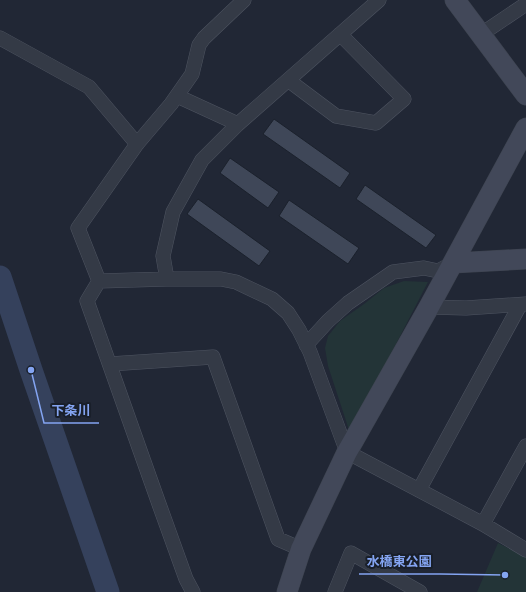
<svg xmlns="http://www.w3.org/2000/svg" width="526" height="592" viewBox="0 0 526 592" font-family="Arial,'Noto Sans JP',sans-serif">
<rect width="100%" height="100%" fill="#212735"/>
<!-- green -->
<path fill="#233437" d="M404,281L428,282L350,433L328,366L325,348L328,336L340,321L364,304L384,288Z
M498,543L526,557V592H477Z"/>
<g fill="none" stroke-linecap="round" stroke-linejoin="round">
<!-- river -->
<path stroke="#35415c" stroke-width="23" d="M0,277L31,370L108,592"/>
</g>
<!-- building -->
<path fill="#3f4758" stroke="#1b212c" d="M274,119L350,173L340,188L263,134Z
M230,158L279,192L268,208L220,173Z
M365,185L436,235L426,248L356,199Z
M198,199L270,251L259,266L187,214Z
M289,200L359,248L348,264L279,216Z"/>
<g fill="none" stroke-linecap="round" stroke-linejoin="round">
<!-- street casing -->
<g stroke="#4e5461" stroke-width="15">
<path id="street" d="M480,35L526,4
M0,38L89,87L137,144
M288,80L336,116L376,123L404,99L340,34
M177,96L238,124
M167,279L163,256L173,212L202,160L238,124L379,0
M99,281L167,279H221L236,282L272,299L288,313L299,330L310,352L347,452L483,524L526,550
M99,281L78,228L137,144L171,104L192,74L199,45L204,38L244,0
M99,281L87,301L159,504L186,579L193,592
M429,307L466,308L526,304
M306,345L328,321L348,303L393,272L424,268L438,271L453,263
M110,364L213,357L278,539L301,549
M419,490L520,305
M483,524L526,446
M335,592L351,553L420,592"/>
</g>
<!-- secondary casing -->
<g stroke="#3d434f" stroke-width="21">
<path id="secondary" d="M455,0L526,95
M453,263L526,259
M287,592L301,549L347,452L429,307L526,128"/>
</g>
<!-- street -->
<use href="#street" stroke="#343a46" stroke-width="14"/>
<!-- secondary -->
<use href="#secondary" stroke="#424859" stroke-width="20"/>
</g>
<!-- callouts -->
<path fill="none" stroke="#84a4f1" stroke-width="1.5" d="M31 370L44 423H99M505 575L440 574H359"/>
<g fill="#84a4f1" stroke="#191f2a" stroke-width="1.5">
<circle cx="31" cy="370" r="4"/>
<circle cx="505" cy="575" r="4"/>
</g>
<g font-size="13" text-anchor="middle" font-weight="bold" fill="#84a4f1" stroke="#191f2a" stroke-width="4" stroke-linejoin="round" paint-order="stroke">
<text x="71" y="415">下条川</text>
<text x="399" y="566">水橋東公園</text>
</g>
</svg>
